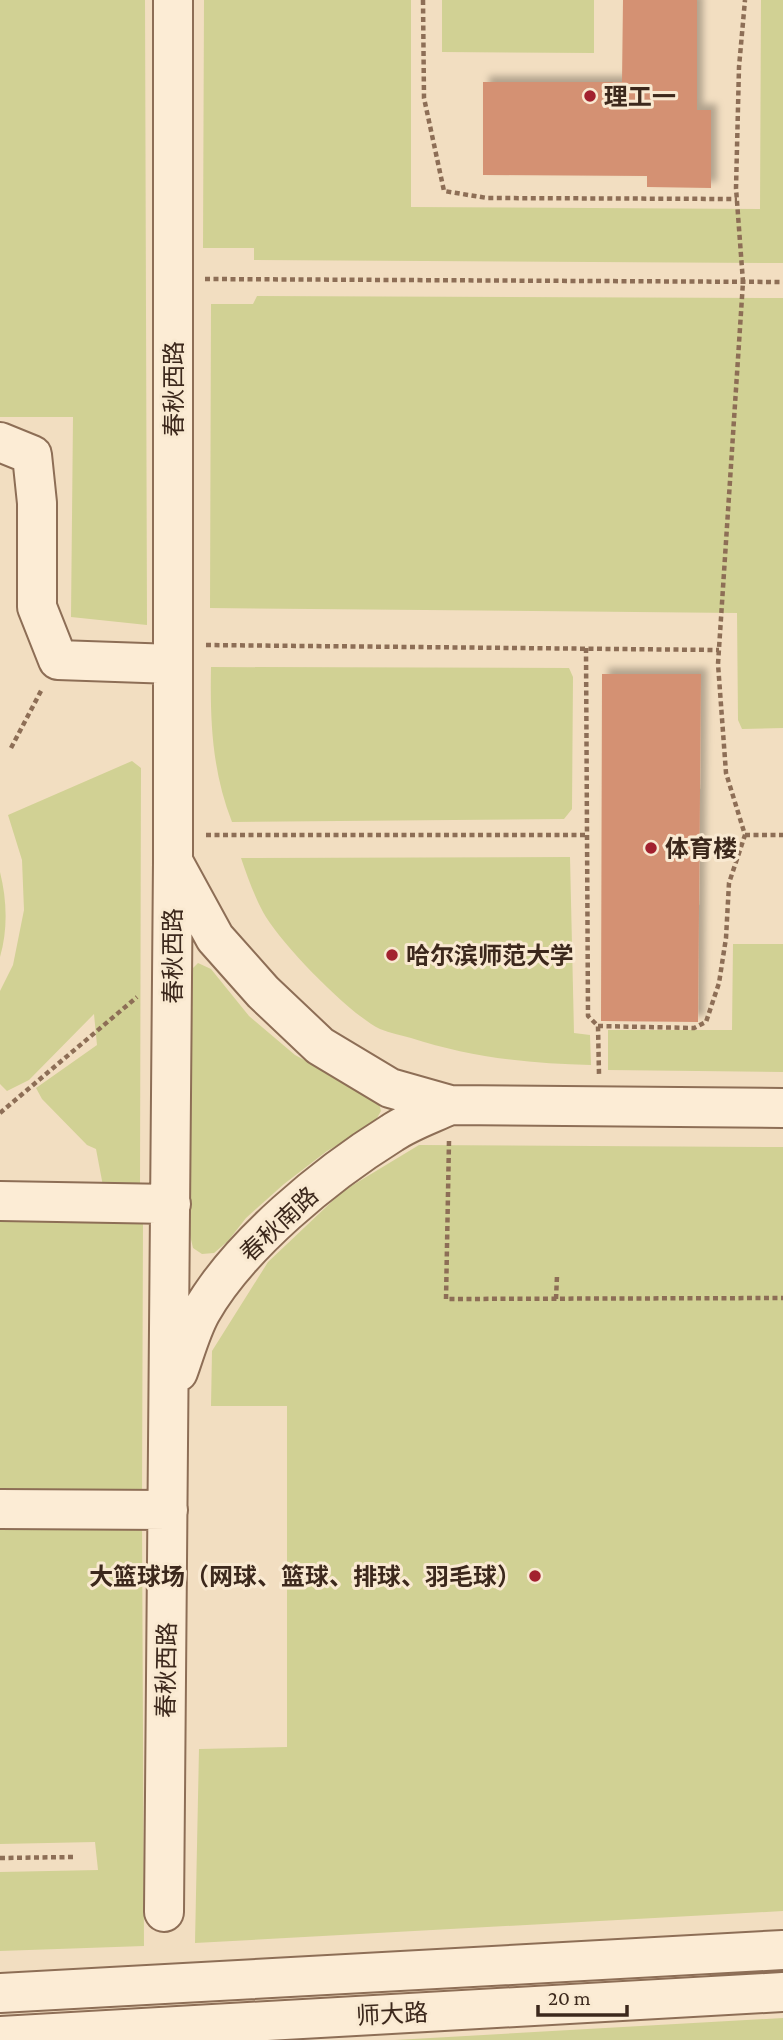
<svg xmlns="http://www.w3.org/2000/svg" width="783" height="2040" viewBox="0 0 783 2040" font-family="'Crimson Pro','Noto Sans SC',serif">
<defs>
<filter id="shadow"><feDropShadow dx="6" dy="-6" stdDeviation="3.5" flood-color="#0004"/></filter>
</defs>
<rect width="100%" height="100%" fill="#f2dec1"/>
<!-- green -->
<path fill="#d1d194" d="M0,0H145L147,625L71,617L73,417H0Z
M204,0H411V207L760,209L761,0H783V263L254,260V248H203Z
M442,0H594V53L442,52Z
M257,296L783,298V728L742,729L738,720L737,613L210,608L211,304H253Z
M211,667L569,668L573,677L572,809L564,819L232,822C212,771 210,721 211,667Z
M132,761L141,768L140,1186H103L96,1149L87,1145L42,1099L36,1088L97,1045L94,1014L29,1080L7,1091L0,1084V991L13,965L24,910L22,860L8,815Z
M570,857L574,1033L590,1035L591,1065C530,1064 469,1057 411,1038C401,1035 390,1033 380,1029C349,1014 280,943 263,912C254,895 247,876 241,858Z
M0,872C7,900 8,929 0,957Z
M733,944H783V1072L608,1070V1030H732Z
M198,963L211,969L249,1016L295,1055L378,1100L381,1111L373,1125L327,1151L284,1184L246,1218L228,1241L214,1253L202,1254L193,1248L190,1235L192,969Z
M419,1145L783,1147V1911L195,1943L199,1749L287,1747V1406H211L212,1351L268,1262L343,1191Z
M0,1220L143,1222L142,1498L0,1495Z
M0,1519L142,1520L144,1946L0,1951V1872L98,1870L95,1842L0,1844Z
M783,2018V2040H395Z"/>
<!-- building -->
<path fill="#d49173" filter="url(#shadow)" d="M623,0H697V110H711V188L647,187V176L483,175V82H622Z
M602,674H701L698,1022L601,1021Z"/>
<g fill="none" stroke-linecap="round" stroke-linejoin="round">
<!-- minor casing -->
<g stroke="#8d6e56" stroke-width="42">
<path id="minor" d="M0,442L32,455L37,503V607L58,660L173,664
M174,863L215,938L263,992L320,1046L390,1088L450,1105L783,1108
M0,1201L171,1204
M178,1372C185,1353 191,1330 201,1312C239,1245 326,1174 392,1133C410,1121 431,1114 450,1105
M0,1509L168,1510
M164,1912L173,862V0
M0,1993L783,1950
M0,2036L783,1992"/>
</g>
<!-- path -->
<path stroke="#8d6e56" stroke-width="4.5" stroke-dasharray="5 3.5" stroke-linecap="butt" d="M423,0L424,98L444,191L487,198L737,199
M205,279L783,282
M206,645L719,650
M586,648L588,1016L598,1026L599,1074
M11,748L42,689
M206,835H587
M745,835H783
M598,1026L694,1028L706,1022L719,983L726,938L729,883L745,835L726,773L718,664L743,282L736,188L739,67L745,0
M0,1113L137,997
M449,1141L446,1299L783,1298
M556,1299L557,1276
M0,1858L74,1857"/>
<!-- minor -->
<use href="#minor" stroke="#fcecd5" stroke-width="38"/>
</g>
<!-- markers -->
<g fill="#a2212f" stroke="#f9e9d1" stroke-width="2.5">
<circle cx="590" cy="96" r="7"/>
<circle cx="651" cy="848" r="7"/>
<circle cx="392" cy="955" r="7"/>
<circle cx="535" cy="1576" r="7"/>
</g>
<g text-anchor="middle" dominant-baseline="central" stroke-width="6" stroke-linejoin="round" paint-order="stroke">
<!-- poi labels -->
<g font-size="24" font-weight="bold" fill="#3c281c" stroke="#f9e9d1" text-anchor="start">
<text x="604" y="96">理工一</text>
<text x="665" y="848">体育楼</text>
<text x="406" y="955">哈尔滨师范大学</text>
<text x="521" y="1576" text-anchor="end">大篮球场（网球、篮球、排球、羽毛球）</text>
</g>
<!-- street labels -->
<g font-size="24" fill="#3c281c" stroke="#f9e9d1">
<text transform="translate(173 389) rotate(-90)">春秋西路</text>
<text transform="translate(172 956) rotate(-90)">春秋西路</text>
<text transform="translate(279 1224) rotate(-43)">春秋南路</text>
<text transform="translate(166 1670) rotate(-89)">春秋西路</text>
<text transform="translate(392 2014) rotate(-3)">师大路</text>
</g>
</g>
<!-- scale -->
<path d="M538 2005v10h89v-10" fill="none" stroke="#3c281c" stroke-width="3.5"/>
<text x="548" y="2005" font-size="21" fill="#3c281c" stroke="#f9e9d1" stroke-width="5" paint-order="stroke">20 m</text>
</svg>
